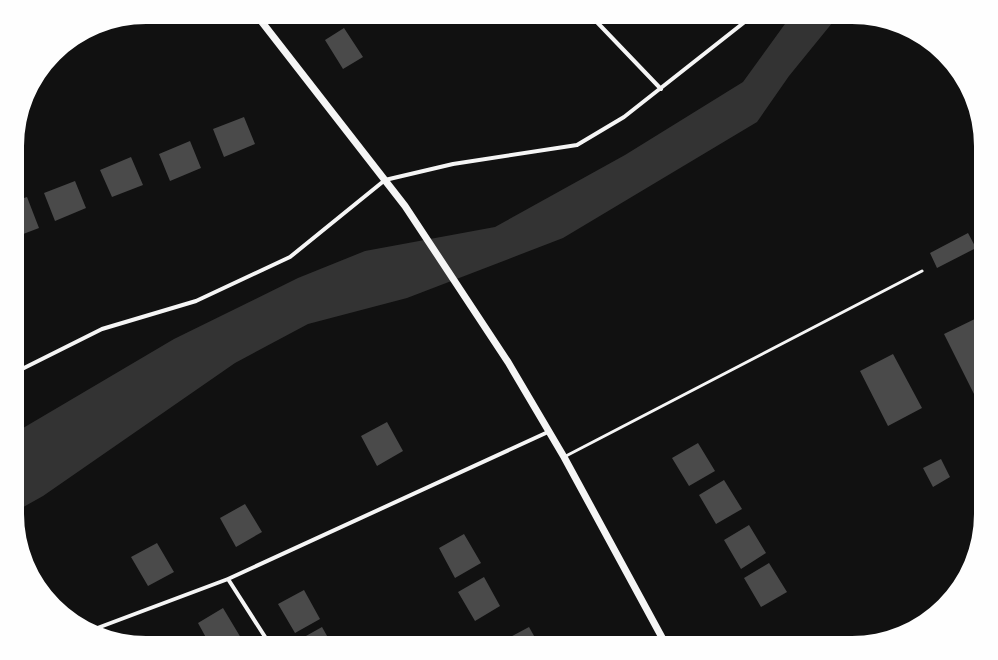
<svg xmlns="http://www.w3.org/2000/svg" width="998" height="660" viewBox="0 0 998 660" font-family="'Space Grotesk',sans-serif">
<rect width="100%" height="100%" fill="#111"/>
<!-- water -->
<path fill="#333" d="M790,17H837L789,76L757,122L563,238L407,298L308,324L235,363L43,496L18,510V431L174,339L298,278L365,251L495,227L625,155L743,82Z"/>
<!-- building -->
<path fill="#4a4a4a" d="M344,28L363,57L343,69L325,40Z
M244,117L255,144L224,157L213,129Z
M190,141L201,168L170,181L159,154Z
M131,157L143,185L112,197L100,170Z
M75,181L86,208L55,221L44,193Z
M27,197L39,228L18,236V200Z
M968,233L976,248L937,268L930,253Z
M981,316V408L944,334Z
M893,354L922,408L888,426L860,371Z
M387,422L403,451L377,466L361,436Z
M698,443L715,471L689,486L672,458Z
M941,459L950,477L933,487L923,468Z
M724,480L742,509L716,524L699,495Z
M245,504L262,532L236,547L220,518Z
M749,525L766,553L741,569L724,540Z
M464,534L481,563L455,578L439,548Z
M157,543L174,572L148,586L131,557Z
M769,563L787,592L761,607L744,578Z
M484,577L500,606L475,621L458,592Z
M304,590L320,619L295,633L278,604Z
M223,608L244,643H209L198,623Z
M322,627L331,643H298L297,641Z
M529,627L538,643H504L503,641Z"/>
<g fill="none" stroke-linecap="round" stroke-linejoin="round">
<!-- service -->
<path stroke="#f5f5f5" stroke-width="3" d="M564,457L922,271"/>
<!-- minor -->
<path stroke="#f5f5f5" stroke-width="4" d="M592,17L661,89
M18,371L102,329L196,301L290,257L385,180L453,164L577,145L624,117L751,17
M228,579L269,643
M92,630L228,579L548,432"/>
<!-- tertiary -->
<path stroke="#f5f5f5" stroke-width="7" d="M258,17L405,206L508,362L564,457L665,643"/>
</g>
<!-- crop -->
<path d="M0 0H998V660H0ZM146 24H852A122 122 0 0 1 974 146V514A122 122 0 0 1 852 636H146A122 122 0 0 1 24 514V146A122 122 0 0 1 146 24Z" fill="#fefefe" fill-rule="evenodd"/>
</svg>
